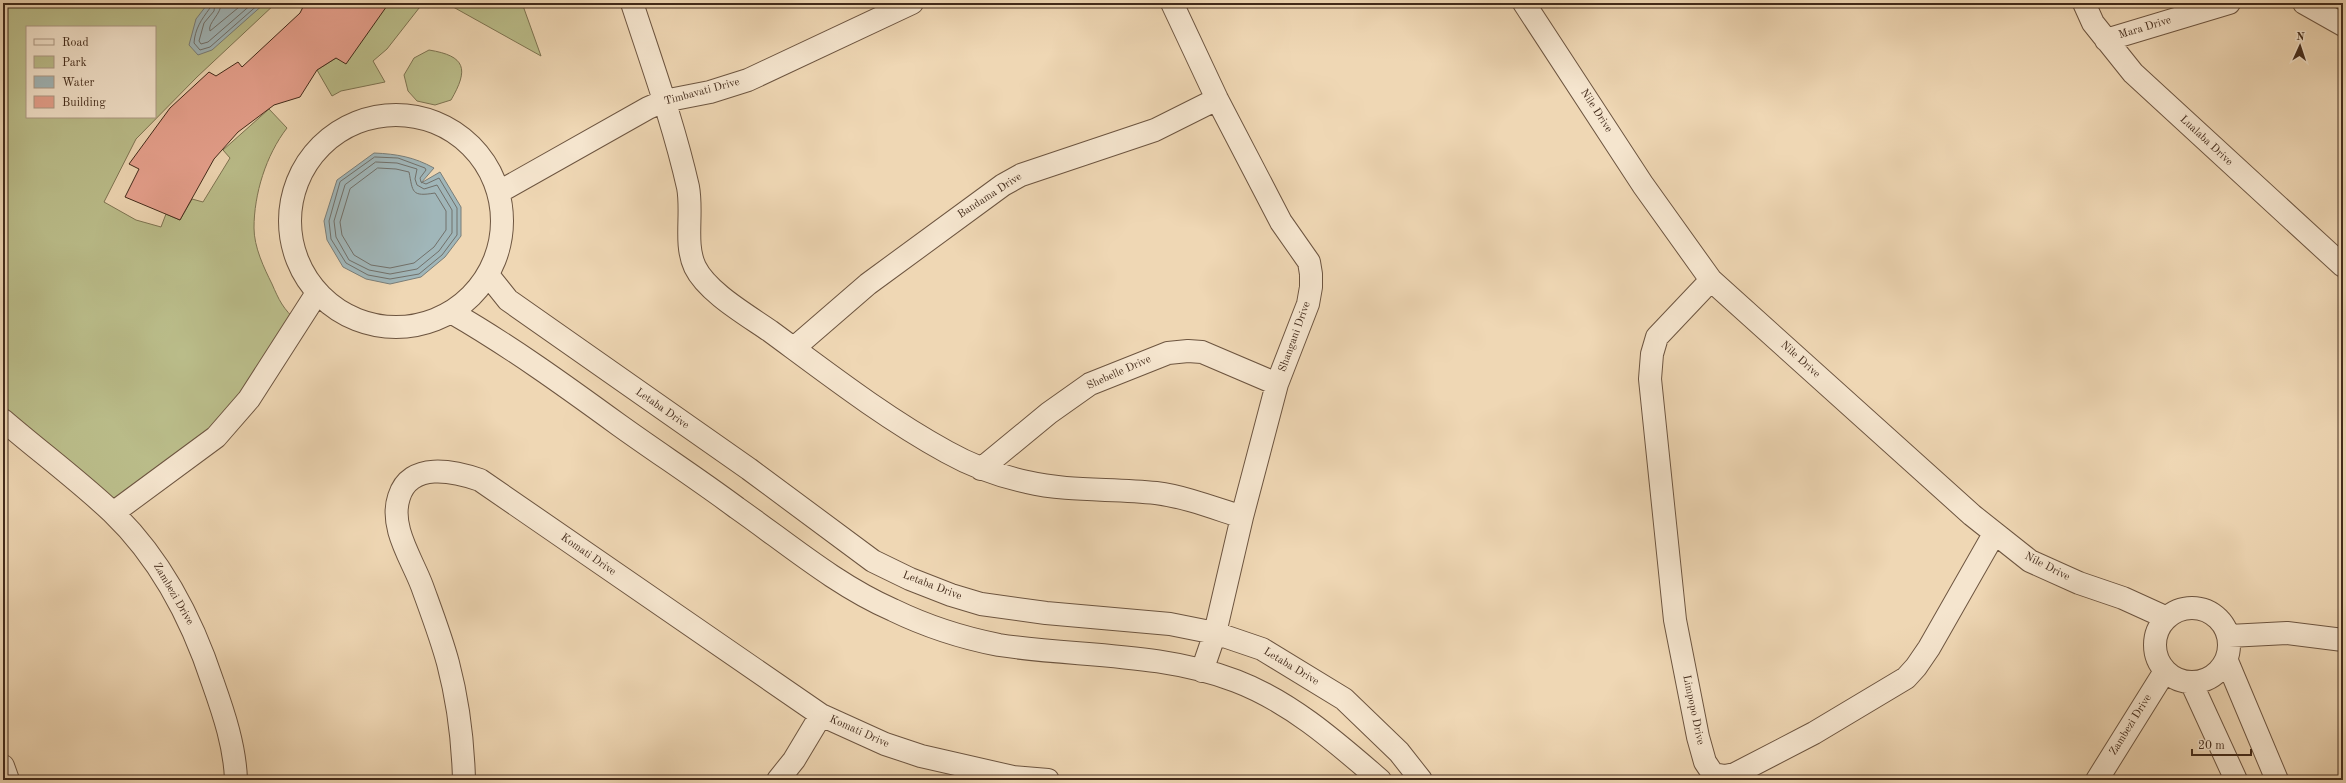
<svg xmlns="http://www.w3.org/2000/svg" width="2346" height="783" viewBox="0 0 2346 783" font-family="'Old Standard TT',serif">
<rect width="100%" height="100%" fill="#efd7b4"/>
<filter id="stains"><feTurbulence type="fractalNoise" baseFrequency=".005" numOctaves="4"/><feColorMatrix values="0 0 0 0 .2 0 0 0 0 .09 0 0 0 0 .02 0 0 0 .5 -.17"/></filter>
<radialGradient id="worn" r=".72"><stop offset=".6" stop-color="#630" stop-opacity="0"/><stop offset="1" stop-color="#630" stop-opacity=".3"/></radialGradient>
<!-- green -->
<path fill="#bbbe8b" stroke="#7e7452" fill-rule="evenodd" d="M3,3H276L197,77L136,139L104,202L136,220L161,227L166,214L180,220L192,199L203,202L230,158L223,150L269,109L287,128C266,155 254,194 254,228C254,247 264,268 272,284C279,300 283,309 297,321L238,414L113,513L3,420ZM27,27H155V117H27Z
M388,3H423L387,49L373,61L385,82L341,91L332,96L317,70L336,58Z
M446,3H522L541,56Z
M429,50C466,56 469,69 451,100L435,105L417,101L408,91L404,75L414,58Z"/>
<!-- water -->
<path fill="#a0b6b9" stroke="#7a7e79" d="M204,3H265L212,50L198,55L189,45L196,19L206,6Z
M374,153C397,154 414,157 434,168L421,183L440,172L461,207V236L445,257L421,277L390,284L366,279L343,267L327,240L324,221L337,180Z"/>
<g fill="none" stroke-linecap="round" stroke-linejoin="round">
<!-- shore -->
<path stroke="#71706a" stroke-width="1" d="M209,3L210,8C201,20 195,29 194,43L200,50L210,47L260,3
M215,3L214,11L204,23L199,41L201,44L208,42L253,3
M221,3C222,14 207,23 210,31L244,3
M375,157L398,158L425,168L426,170L420,178L421,182L426,184L439,178L457,208V235L442,255L419,274L390,279L368,275L346,263L331,239L329,221L340,182Z
M376,162L397,163L417,169L415,179L417,185L424,189L437,185L452,210V233L439,251L417,269L390,274L369,270L349,260L336,237L334,221L345,185Z
M378,168L396,169L409,172C413,192 411,197 435,193L446,211V230L434,247L414,263L390,268L371,265L354,255L342,235L340,222L350,189Z"/>
</g>
<!-- building -->
<path fill="#e7a18e" stroke="#422a1a" d="M305,3H389L346,64L336,58L317,70L300,97L274,105L238,132L214,159L180,220L125,197L139,169L129,164L170,108L209,72L216,76L238,62L242,67L300,13Z"/>
<g fill="none" stroke-linecap="round" stroke-linejoin="round">
<!-- minor casing -->
<g stroke="#6d5540" stroke-width="24">
<path id="minor" d="M632,3C652,64 674,125 688,187C693,213 684,244 695,267C707,292 747,315 770,331C827,373 885,418 947,452C972,466 999,476 1027,482C1069,492 1113,488 1156,493C1186,497 1214,508 1242,517
M1172,3L1217,99L1281,222L1309,262L1311,274V287L1308,304L1277,384L1242,517L1215,633L1202,671
M1524,3L1643,185L1711,280L1972,515L2030,561L2079,583L2123,598L2167,618
M2084,3L2093,23L2133,73L2343,266
M2304,3L2343,25
M2106,40L2229,3
M290 221a106 106 0 1 1 212 0a106 106 0 1 1-212 0Z
M499,192L648,108L664,101L710,92L748,80L912,3
M488,275L508,300L749,469L873,561L910,579L951,595L981,604L1046,613L1170,624L1215,633L1262,649L1344,699L1399,752L1421,780
M1711,280L1657,337L1652,354L1650,379L1675,620L1698,737L1705,762L1713,774L1725,776L1735,774L1814,733L1906,678L1916,667L1929,648L1994,534
M451,312C510,346 564,385 619,425C658,453 698,479 737,508C787,543 836,585 893,610C926,626 963,638 999,645C1077,657 1160,652 1236,681C1291,702 1336,742 1380,780
M794,348L868,284L1003,185L1021,175L1155,130L1217,99
M3,420C39,451 78,480 112,512C161,559 192,619 213,683C224,714 235,747 236,780
M981,469L1049,413L1090,384L1168,353L1188,351L1202,352L1277,384
M113,513L216,437L249,399L317,293
M2155 645a37 37 0 1 1 74 0a37 37 0 1 1-74 0Z
M2229,636L2287,633L2343,640
M2227,661L2277,780
M2191,682L2236,780
M3,766L8,780
M464,780C463,742 458,701 448,663C441,637 431,611 422,586C412,559 389,527 399,497C410,461 454,471 480,480L821,715L885,744L921,756L1013,777L1048,780
M778,780L794,760L821,715
M2097,780L2165,671"/>
</g>
<!-- minor -->
<use href="#minor" stroke="#f5e5ce" stroke-width="22"/>
</g>
<g text-anchor="middle" dominant-baseline="central" stroke-width="3" stroke-linejoin="round" paint-order="stroke">
<!-- street labels -->
<g font-size="11" fill="#422a1a" stroke="#f5e5ce">
<text transform="translate(2145 28) rotate(-17)">Mara Drive</text>
<text transform="translate(702 92) rotate(-15)">Timbavati Drive</text>
<text transform="translate(1596 111) rotate(57)">Nile Drive</text>
<text transform="translate(2206 141) rotate(43)">Lualaba Drive</text>
<text transform="translate(990 196) rotate(-33)">Bandama Drive</text>
<text transform="translate(1295 337) rotate(-70)">Shangani Drive</text>
<text transform="translate(1800 360) rotate(42)">Nile Drive</text>
<text transform="translate(1119 373) rotate(-24)">Shebelle Drive</text>
<text transform="translate(662 409) rotate(35)">Letaba Drive</text>
<text transform="translate(588 555) rotate(35)">Komati Drive</text>
<text transform="translate(2047 567) rotate(27)">Nile Drive</text>
<text transform="translate(932 586) rotate(21)">Letaba Drive</text>
<text transform="translate(173 594) rotate(60)">Zambezi Drive</text>
<text transform="translate(1291 667) rotate(31)">Letaba Drive</text>
<text transform="translate(1693 710) rotate(78)">Limpopo Drive</text>
<text transform="translate(2131 725) rotate(-58)">Zambezi Drive</text>
<text transform="translate(859 732) rotate(24)">Komati Drive</text>
</g>
</g>
<!-- margin -->
<rect width="2346" height="783" fill="none" stroke="#efd7b4" stroke-width="16"/>
<rect x="4" y="4" width="2338" height="775" fill="none" stroke="#422a1a" stroke-width="2"/>
<rect x="8" y="8" width="2330" height="767" fill="none" stroke="#422a1a"/>
<!-- legend -->
<rect x="26" y="26" width="130" height="92" fill="#f5e5ce" stroke="#ad9a86"/>
<rect x="34" y="39" width="20" height="6" fill="#f5e5ce" stroke="#ad9a86"/>
<text x="62" y="46" font-size="12" fill="#422a1a">Road</text>
<rect x="34" y="56" width="20" height="12" fill="#bbbe8b" stroke="#ad9a86"/>
<text x="62" y="66" font-size="12" fill="#422a1a">Park</text>
<rect x="34" y="76" width="20" height="12" fill="#a0b6b9" stroke="#ad9a86"/>
<text x="62" y="86" font-size="12" fill="#422a1a">Water</text>
<rect x="34" y="96" width="20" height="12" fill="#e7a18e" stroke="#ad9a86"/>
<text x="62" y="106" font-size="12" fill="#422a1a">Building</text>
<!-- north arrow -->
<g transform="translate(2300 46) rotate(3)" stroke="#f5e5ce" stroke-width="3" paint-order="stroke">
<path d="M0-3L7 15L0 10L-7 15Z" fill="#422a1a"/>
<text y="-6" font-size="11" font-weight="bold" text-anchor="middle" fill="#422a1a">N</text>
</g>
<!-- scale -->
<path d="M2192 749v6h59v-6" fill="none" stroke="#422a1a" stroke-width="2"/>
<text x="2198" y="749" font-size="12" fill="#422a1a" stroke="#f5e5ce" stroke-width="3" paint-order="stroke">20 m</text>
<rect width="100%" height="100%" filter="url(#stains)"/>
<rect width="100%" height="100%" fill="url(#worn)"/>
</svg>
